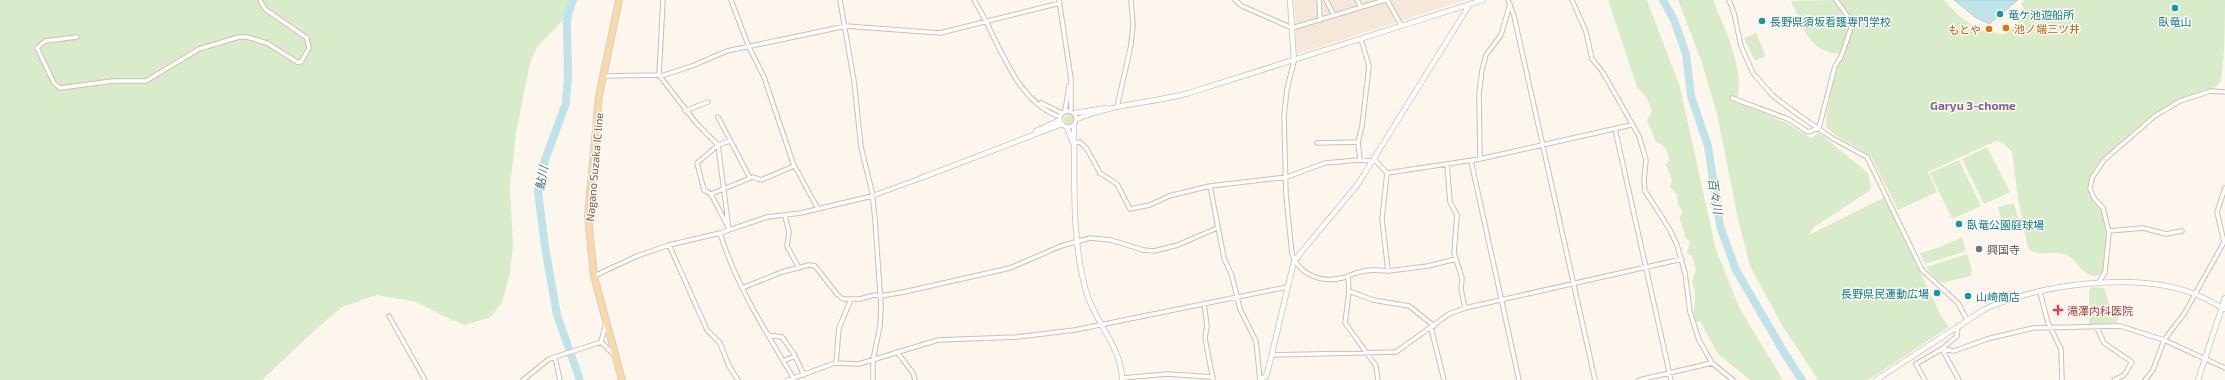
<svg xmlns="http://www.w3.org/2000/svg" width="2225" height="380" viewBox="0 0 2225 380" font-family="'Exo 2','Noto Sans JP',sans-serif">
<rect width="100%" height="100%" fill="#fdf6ec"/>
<path fill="#f5e8da" d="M1294 0H1466L1297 54Z"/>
<path fill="#d8ecc9" d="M0 0H574L571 12 537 47 530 63 516 133 510 186 513 246 510 274 502 302 491 317 465 325 441 315 417 302 376 295 342 307 315 330 262 380H0Z
M1608 0H1647L1680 87 1716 250 1740 309 1783 380H1750L1717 353 1700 321 1695 323C1691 310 1699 295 1692 283L1696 269 1692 256 1687 253 1690 242 1686 238 1679 217 1682 214V209L1678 205 1677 195 1670 187 1672 180 1666 165 1669 160C1668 152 1665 144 1656 142L1647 120 1652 112 1647 98 1637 87Z
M1678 0H1713C1724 28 1747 73 1736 102L1785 122 1811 138 1819 133 1868 173 1871 186 1869 191 1814 227 1809 235 1885 197 1941 316 1949 327 1868 380H1818L1782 325 1750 266 1738 219 1717 114 1702 63Z
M1833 0C1853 26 1851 23 1839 54 1807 51 1803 26 1791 1Z
M1838 0H1944L1959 16 1979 30 2004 34 2014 27 2025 10 2021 4 2024 0H2225C2225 21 2225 64 2220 82 2212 95 2192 95 2179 102 2154 115 2104 152 2092 177 2091 181 2091 186 2090 189 2111 222 2109 235 2105 272L2100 275 2091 276C2080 271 2076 258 2064 254 2050 250 2038 258 2028 248L2018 199 2012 152 2003 143 1997 141 1987 145 1928 172 1937 192 1898 210 1871 156 1835 135 1826 127 1827 111 1836 72 1851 33 1850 19Z
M1756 33 1766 56 1755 61 1744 38Z
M1064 119a5 5 0 1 1 10 0a5 5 0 1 1-10 0Z
M1987 147 2010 192 1984 204 1962 159Z
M1959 160 1981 206 1952 219 1930 173Z
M2014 203 2018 218 2002 222 1998 207Z
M1962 237 1966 251 1925 264 1920 253 1943 246Z
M1967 254 1972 270 1971 276 1942 283 1933 276 1926 267Z
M2092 287 2104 288 2113 313 2118 317 2117 323 2089 324V289Z"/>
<path fill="#bfe3e8" stroke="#a5d3da" d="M1954 0H2018L1989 24 1975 17Z"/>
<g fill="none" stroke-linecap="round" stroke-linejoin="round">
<path stroke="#bfe3e8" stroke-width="8" d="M573 0 568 14 567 24 568 78 566 103 545 160 538 191 545 247 557 315 580 380
M1663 0 1674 20 1686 54 1691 96 1708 146 1720 226 1736 270 1785 354 1802 380"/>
<g stroke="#d1beb0" stroke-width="5.5">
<path id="minor" d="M731 0 748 45 764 77 793 163 818 209
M840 0 854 81 861 147 872 192 875 219 881 307 880 326 873 360V380
M974 0C999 39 1013 100 1060 117
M1059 0 1071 79V110
M1235 0 1242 6 1292 28 1385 0
M1319 0 1320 20
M1326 0 1334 15
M1357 0 1361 7
M1387 0 1401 25
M1508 0 1514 16 1595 380
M1572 0 1586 32 1592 59 1602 71 1639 136 1646 160 1644 180 1645 191 1670 230 1677 245 1685 273 1690 312 1699 340 1712 363 1733 380
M1729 0 1734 13 1741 46 1753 73 1773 96 1800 116 1832 138 1867 157 1922 270 1958 303 1967 320
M77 37 45 41 37 48 54 83 60 88 113 81H146L199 49 239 37H247L267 43 297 62H301L309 48 307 38 265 9 260 0
M1294 61 1287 89 1284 116 1286 195 1292 254C1299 275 1322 283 1342 278 1348 277 1354 273 1360 272 1369 269 1378 270 1388 271L1382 219 1387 173 1374 159
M659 75 663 0
M603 76 659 75 697 124 718 145 729 230
M661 76 692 66 727 51 846 26 940 33 1060 3
M1732 98 1788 119 1808 132 1819 128 1835 66 1841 57 1851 28 1849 18 1836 0
M1041 103 1062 113
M1117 107 1131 45 1133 25 1131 0
M1060 119a8 8 0 1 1 16 0a8 8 0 1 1-16 0Z
M685 111 708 102
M1065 111 1069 86
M718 117 750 178
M1615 129 1671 380
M1073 143 1080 142 1087 149 1100 173 1117 184 1130 209 1150 205 1169 196 1210 186 1287 177 1325 163 1359 160 1372 161
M1317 143 1358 142
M1480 159 1479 94 1482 70 1486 55 1501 35 1510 4
M1360 160 1358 142 1362 126 1369 66 1361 39
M1471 161 1519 380
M1447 164 1450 202 1457 215 1454 253 1462 278 1461 289 1465 308
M1387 173 1480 159 1631 125
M1210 186 1224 258 1232 276 1240 309 1256 341 1260 380
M711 194 704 190 697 163 718 145 730 141
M785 216 789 232 787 246 799 268
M728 227 711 194 753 177 761 180 794 166
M2109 231 2143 228 2166 234 2182 231
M720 233C736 285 766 332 794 379
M669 245 707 330 720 343 729 366 738 380
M1388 271 1428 266 1456 259
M594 276 637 256 669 245 720 233 767 217 801 213 872 196 921 178
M1348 276 1349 291 1345 323 1376 366 1378 380
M2099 282 2105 272 2109 233 2103 208 2094 198 2090 189 2092 178 2104 160 2155 116 2180 101 2211 91 2225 92
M742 288 782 272 809 265 815 266 837 294 843 299H860L874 295 880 296 904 292 1010 268 1061 246 1090 238 1111 240 1143 250 1154 251 1178 245 1217 228
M1349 291 1373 300 1409 306 1434 326
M2040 292 2048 323 2061 349 2062 380
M1204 303 1207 326 1205 338 1213 380
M389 316 425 380
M2096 326 2104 343 2132 362 2124 375 2114 380
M1431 328 1444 380
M768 335 782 337 794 354 804 375
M601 342 614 355
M1942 349 1954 351 1987 339 2033 328 2120 326 2164 340 2225 368
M1942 349 1959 380
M897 352 913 373 915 380
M1272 355 1396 352 1449 314 1465 308 1682 259
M555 357 560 380
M783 361 795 356
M836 363 839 328 851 299
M1122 378 1167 374 1213 377
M523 380 549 359 601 342 606 323
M788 380 835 363 859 364 938 340 1017 337 1075 330 1287 287
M1639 380 1712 363
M1925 380 1916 364 1942 349 1957 336 1958 326
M2145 380 2153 370 2164 340 2184 314 2224 242 2217 212 2225 188"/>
</g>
<g stroke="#d1beb0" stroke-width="6">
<path id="tertiary" d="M1290 0 1294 61
M1075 113 1106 108
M1077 119C1112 104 1153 103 1189 93L1483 0
M1074 125C1075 179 1071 237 1086 291 1094 322 1122 346 1122 380
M1067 127 1073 143
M1036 131 1060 120
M921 178 1062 124
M1260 380 1266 376 1269 366 1294 261 1358 184 1470 4
M1876 380 1985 309C2041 284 2136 271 2195 294 2205 298 2215 304 2225 309
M2198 380 2225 298"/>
</g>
<g stroke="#dad1cd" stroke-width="8">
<path id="primary" d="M619 0 599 96 588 216 594 276 622 380"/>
</g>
<use href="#minor" stroke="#fff" stroke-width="3.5"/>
<use href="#tertiary" stroke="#fff" stroke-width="4.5"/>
<use href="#primary" stroke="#fbd9a5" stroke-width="5.5"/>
</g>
<g fill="#0f9aa8" stroke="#fffaf3" stroke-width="1.5">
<circle cx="2175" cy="8" r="4"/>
<circle cx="2000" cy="14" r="4"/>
<circle cx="1762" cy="21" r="4"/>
<circle cx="1959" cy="224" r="4"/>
<circle cx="1937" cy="293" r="4"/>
<circle cx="1968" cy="296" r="4"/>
</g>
<g fill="#e8710a" stroke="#fffaf3" stroke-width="1.5">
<circle cx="2006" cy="28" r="4"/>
<circle cx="1989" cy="29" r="4"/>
</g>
<circle fill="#6b7280" stroke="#fffaf3" stroke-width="1.5" cx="1979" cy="249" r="4"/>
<path fill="#e0444e" stroke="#fffaf3" stroke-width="1.5" d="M2056 304h4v4h4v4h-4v4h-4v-4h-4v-4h4z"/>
<g text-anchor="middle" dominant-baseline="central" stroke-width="3" stroke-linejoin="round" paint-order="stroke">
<g font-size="11" fill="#0d838f" stroke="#fffaf3" text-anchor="start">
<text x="2008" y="14">竜ケ池遊船所</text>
<text x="1770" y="21">長野県須坂看護専門学校</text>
<text x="2175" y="21" text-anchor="middle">臥竜山</text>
<text x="1967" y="224">臥竜公園庭球場</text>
<text x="1929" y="293" text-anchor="end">長野県民運動広場</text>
<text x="1976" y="296">山崎商店</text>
</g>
<g font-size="11" fill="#c56008" stroke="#fffaf3" text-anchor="start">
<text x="2014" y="28">池ノ端三ツ井</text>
<text x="1981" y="29" text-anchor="end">もとや</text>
</g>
<g font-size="11" fill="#7a5c4d" stroke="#fffaf3">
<text transform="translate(594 167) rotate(-85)">Nagano Suzaka IC line</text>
</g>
<g font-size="11" fill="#5b616d" stroke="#fffaf3" text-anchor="start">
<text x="1987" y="249">興国寺</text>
</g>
<g font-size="11" fill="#be3a42" stroke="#fffaf3" text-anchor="start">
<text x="2067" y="310">滝澤内科医院</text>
</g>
<g font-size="12" font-weight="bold" fill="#846695" stroke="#fffaf3">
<text x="1973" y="105">Garyu 3-chome</text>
</g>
<g font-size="12" font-style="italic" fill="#437c86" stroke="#fffaf3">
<text transform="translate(541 178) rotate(-80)">鮎川</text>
<text transform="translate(1716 196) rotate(81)">百々川</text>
</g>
</g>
</svg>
